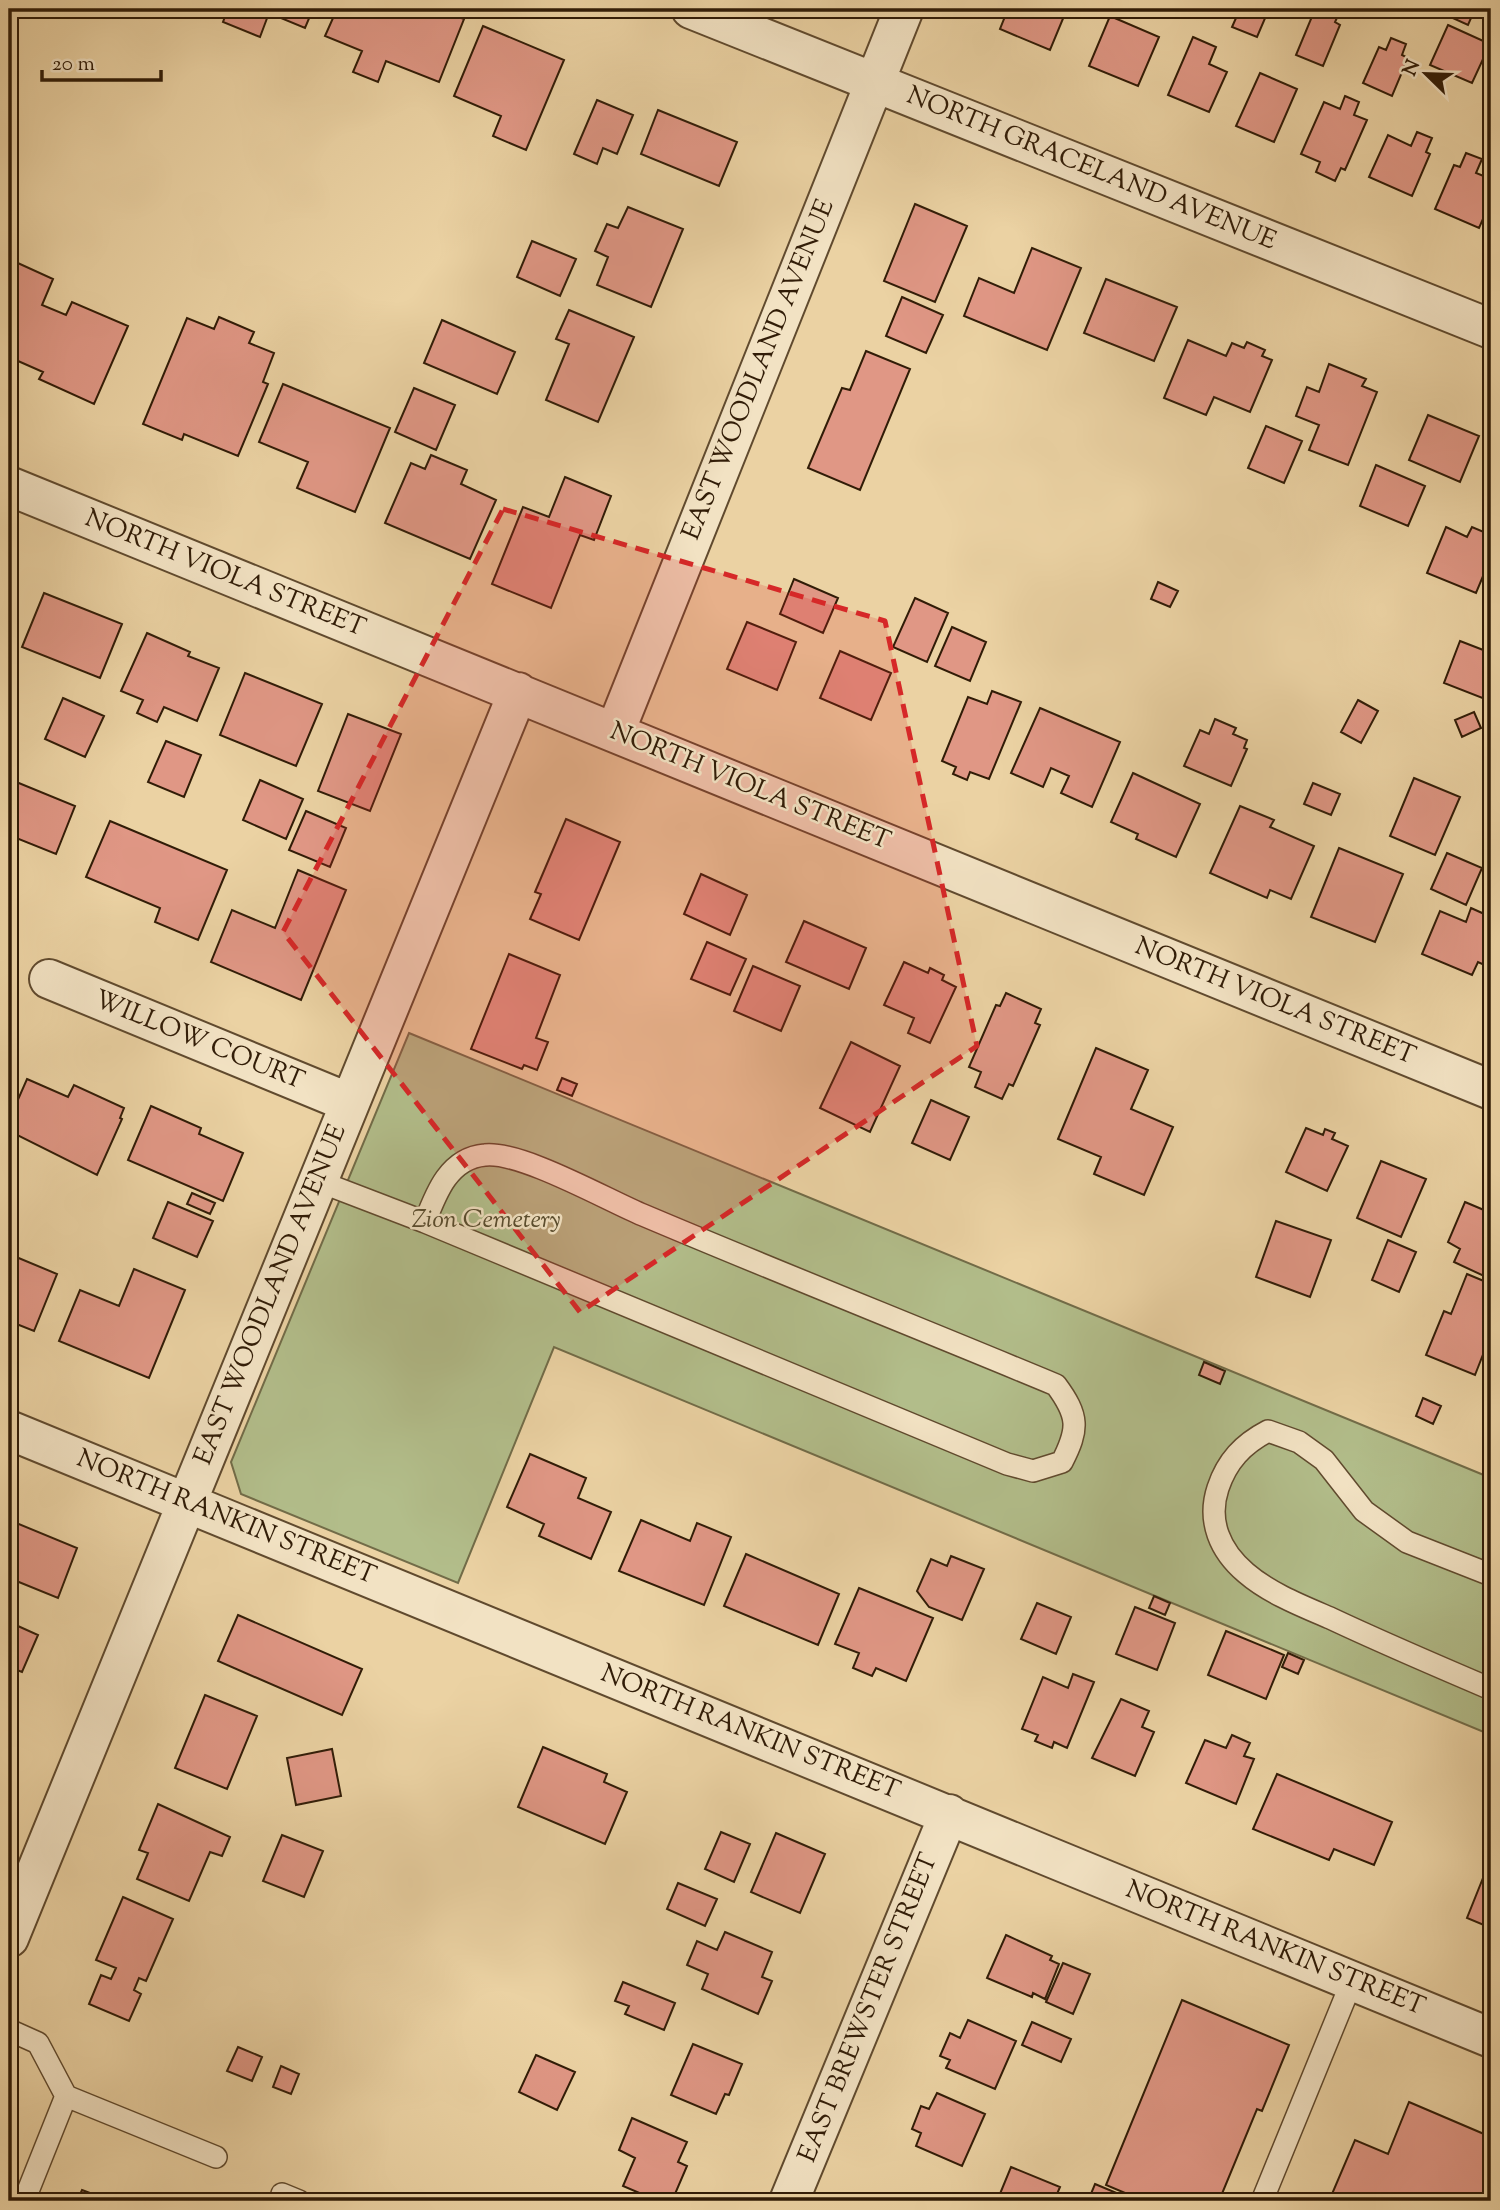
<svg xmlns="http://www.w3.org/2000/svg" width="1500" height="2210" viewBox="0 0 1500 2210" font-family="'Sorts Mill Goudy',serif">
<rect width="100%" height="100%" fill="#ebd2a3"/>
<filter id="stains"><feTurbulence type="fractalNoise" baseFrequency=".00286" numOctaves="4"/><feColorMatrix values="0 0 0 0 .2 0 0 0 0 .09 0 0 0 0 .02 0 0 0 .5 -.17"/></filter>
<radialGradient id="worn" r=".72"><stop offset=".6" stop-color="#630" stop-opacity="0"/><stop offset="1" stop-color="#630" stop-opacity=".3"/></radialGradient>
<path fill="#b2bd8a" stroke="#726c48" stroke-width="2" d="M409 1033 1491 1478V1735L554 1347 458 1583 241 1494 231 1462Z"/>
<path fill="#e09785" stroke="#311c07" stroke-width="2" d="M228 9H313L305 28 269 13 260 37 223 22Z
M337 9H438L464 19 439 82 386 61 378 82 353 72 362 51 325 36Z
M1008 9H1067L1050 50 1000 29Z
M1240 9H1269L1257 37 1232 27Z
M1323 9H1341L1335 22 1340 25 1323 66 1296 55 1313 14 1319 17Z
M1433 9H1475L1468 25Z
M1110 16 1159 37 1138 86 1089 66Z
M1448 25 1490 44 1472 83 1430 65Z
M483 26 564 60 526 150 493 136 501 116 454 96Z
M1193 37 1216 47 1209 64 1227 72 1209 112 1168 95Z
M1391 38 1406 44 1402 55 1408 58 1392 96 1363 83 1379 47 1386 50Z
M1260 73 1297 89 1274 142 1236 126Z
M1345 96 1359 102 1354 115 1367 120 1345 170 1341 168 1335 181 1316 172 1320 162 1301 154 1324 102 1340 109Z
M597 100 633 115 617 154 603 148 597 164 574 154Z
M658 110 737 142 719 186 641 154Z
M1417 132 1432 138 1426 152 1430 154 1412 196 1369 177 1388 135 1411 146Z
M1466 153 1482 159 1476 173 1491 179V201L1479 228 1435 209 1454 165 1460 167Z
M915 204 967 226 935 302 884 281Z
M628 207 683 229 651 307 597 285 608 257 595 251 607 224 618 228Z
M532 241 576 259 560 296 517 277Z
M1032 248 1081 268 1047 350 964 316 979 278 1014 293Z
M9 259 53 279 42 305 66 315 72 302 128 326 94 404 39 379 43 372 9 357Z
M1106 279 1177 307 1154 361 1084 333Z
M902 297 943 315 926 353 886 336Z
M569 310 634 337 598 422 546 400 569 344 556 339Z
M219 317 254 332 249 343 274 353 263 382 268 384 238 456 184 434 182 440 143 424 187 318 214 329Z
M442 320 515 352 497 394 424 363Z
M1188 340 1226 356 1232 343 1244 348 1247 342 1265 350 1262 356 1272 360 1250 412 1214 397 1206 415 1164 398Z
M866 351 910 369 860 490 808 468 842 388 850 390Z
M1329 364 1366 379 1362 386 1377 392 1348 465 1309 450 1319 425 1296 416 1307 387 1319 392Z
M283 384 390 428 355 512 297 488 308 462 259 442Z
M414 388 455 405 436 450 395 432Z
M1428 415 1479 436 1460 482 1409 460Z
M1266 426 1302 441 1284 483 1248 468Z
M431 455 467 470 461 484 496 500 470 559 385 523 411 463 425 469Z
M1376 465 1425 486 1408 526 1360 506Z
M565 477 611 496 594 540 580 535 551 608 492 584 523 507 549 517Z
M1446 527 1467 537 1472 527 1491 535 1487 545 1491 547V557L1476 593 1427 573Z
M794 579 838 598 823 633 780 614Z
M1158 582 1178 591 1170 607 1151 599Z
M44 593 122 624 100 678 22 647Z
M915 598 948 613 927 662 893 647Z
M747 622 796 642 777 690 727 669Z
M952 627 986 642 970 681 935 666Z
M147 633 190 652 188 656 219 668 197 721 164 707 157 722 137 713 143 700 121 691Z
M1460 641 1491 653V683L1485 699 1444 683Z
M840 651 891 673 871 720 820 698Z
M245 673 322 704 296 766 220 735Z
M992 691 1021 702 989 779 970 772 967 780 953 774 956 767 942 761 968 697 987 704Z
M63 698 104 716 85 757 45 739Z
M1358 700 1378 711 1361 743 1341 732Z
M1040 708 1120 742 1092 807 1061 793 1069 776 1051 768 1043 787 1011 773Z
M1474 712 1481 728 1462 737 1455 720Z
M348 714 401 734 370 811 318 791Z
M1215 719 1236 728 1233 734 1247 740 1244 748 1247 749 1231 786 1184 766 1200 730 1209 734Z
M166 741 201 755 184 797 148 782Z
M1133 773 1200 804 1176 857 1136 839 1138 834 1111 822Z
M1414 778 1460 797 1435 855 1390 836Z
M9 779 75 806 56 854 14 837 12 844 9 842Z
M260 780 303 799 286 839 243 820Z
M1313 783 1340 794 1331 815 1304 804Z
M1240 806 1274 820 1270 827 1314 846 1291 899 1270 890 1267 898 1210 873Z
M306 811 346 828 330 867 289 850Z
M566 819 620 842 579 940 530 919 541 894 535 892Z
M110 821 227 870 198 940 155 922 160 908 86 877Z
M1339 848 1403 874 1375 942 1311 917Z
M1447 853 1482 868 1466 905 1431 889Z
M298 870 346 890 301 1000 211 962 232 910 275 928Z
M701 874 747 895 730 935 684 914Z
M1471 908 1491 917V933L1486 946 1491 948 1489 967 1478 962 1472 975 1422 954 1440 911 1466 922Z
M804 921 866 948 849 989 786 962Z
M707 942 746 959 730 995 691 979Z
M509 954 560 975 536 1038 548 1042 537 1070 524 1065 522 1069 471 1049Z
M904 962 928 973 930 968 944 975 942 980 956 987 930 1043 908 1033 914 1018 884 1005Z
M753 966 800 986 781 1031 734 1011Z
M1006 993 1041 1009 1035 1023 1040 1025 1013 1086 1009 1084 1002 1099 975 1087 981 1072 969 1067 996 1005 1000 1006Z
M851 1042 900 1066 870 1132 820 1108Z
M1096 1048 1148 1070 1131 1109 1173 1127 1144 1195 1094 1174 1101 1157 1058 1139Z
M562 1078 577 1084 572 1096 557 1090Z
M27 1079 68 1097 74 1085 124 1108 120 1118 122 1119 97 1175 9 1131V1120Z
M931 1100 969 1117 950 1160 912 1143Z
M151 1106 201 1128 199 1134 243 1153 223 1201 128 1160Z
M1306 1128 1323 1135 1325 1129 1335 1133 1332 1139 1348 1146 1327 1191 1286 1172Z
M1381 1161 1426 1179 1401 1237 1357 1218Z
M192 1193 215 1203 210 1214 187 1204Z
M168 1202 213 1221 197 1257 153 1238Z
M1465 1202 1491 1213V1263L1484 1276 1454 1262 1460 1249 1448 1242Z
M1276 1221 1331 1240 1310 1297 1256 1277Z
M1388 1240 1416 1252 1399 1292 1372 1280Z
M9 1254 57 1274 34 1331 9 1321Z
M134 1269 185 1290 149 1378 59 1341 80 1290 119 1306Z
M1467 1274 1491 1284V1334L1475 1375 1426 1355 1444 1311 1451 1314Z
M1204 1362 1225 1371 1220 1384 1199 1375Z
M1423 1398 1441 1406 1433 1424 1416 1416Z
M530 1454 586 1478 578 1498 611 1512 591 1559 539 1536 544 1524 507 1507Z
M9 1520 77 1548 58 1598 9 1578Z
M641 1520 690 1541 697 1523 731 1537 704 1605 619 1571Z
M746 1554 839 1594 818 1645 724 1606Z
M951 1556 984 1569 962 1620 929 1607 917 1591 931 1559 947 1566Z
M859 1588 933 1618 906 1681 876 1668 872 1676 853 1668 859 1653 835 1644Z
M1154 1596 1170 1603 1165 1615 1149 1608Z
M1037 1603 1071 1617 1056 1654 1021 1639Z
M1135 1607 1175 1623 1157 1670 1116 1654Z
M238 1615 362 1669 342 1715 218 1661Z
M9 1622 38 1635 22 1672 9 1667Z
M1226 1631 1284 1655 1266 1699 1208 1675Z
M1288 1653 1304 1660 1298 1674 1282 1667Z
M1073 1674 1094 1682 1067 1748 1054 1742 1052 1748 1035 1741 1038 1735 1022 1729 1043 1677 1068 1688Z
M205 1695 257 1716 227 1789 175 1768Z
M1121 1699 1149 1711 1142 1727 1154 1732 1135 1776 1092 1758Z
M1232 1735 1250 1743 1244 1756 1254 1759 1236 1804 1186 1783 1205 1740 1226 1748Z
M543 1747 607 1774 604 1782 627 1792 605 1844 518 1807Z
M332 1749 341 1796 296 1805 287 1758Z
M1277 1774 1392 1822 1374 1865 1334 1849 1329 1860 1253 1829Z
M158 1804 230 1837 222 1856 210 1852 189 1901 137 1879 148 1853 139 1850Z
M721 1832 750 1844 734 1882 705 1869Z
M776 1833 825 1854 800 1913 751 1892Z
M282 1835 323 1851 304 1897 263 1881Z
M1491 1858V1928L1467 1918Z
M678 1883 717 1899 705 1926 667 1909Z
M123 1897 173 1919 146 1981 139 1978 134 1990 141 1994 129 2021 89 2004 101 1975 111 1979 116 1968 96 1960Z
M725 1932 772 1952 762 1977 772 1981 758 2014 702 1989 708 1974 687 1965 697 1941 717 1950Z
M1006 1935 1052 1956 1050 1960 1059 1964 1045 1999 1033 1993 1032 1997 987 1978Z
M1063 1963 1090 1974 1073 2014 1046 2002Z
M623 1982 675 2003 664 2030 625 2014 629 2006 615 2001Z
M1182 2000 1289 2045 1262 2111 1257 2109 1219 2201H1144L1106 2185Z
M968 2020 1016 2041 995 2089 946 2068 950 2060 940 2056 950 2033 960 2038Z
M1032 2022 1071 2039 1061 2062 1022 2045Z
M693 2044 742 2064 729 2095 725 2094 716 2114 671 2095Z
M238 2047 262 2057 252 2081 227 2071Z
M536 2055 575 2072 557 2110 519 2092Z
M281 2066 299 2074 291 2094 273 2087Z
M937 2093 985 2114 962 2166 916 2146 921 2133 912 2129 921 2106 929 2109Z
M1409 2102 1491 2137V2201H1329L1355 2140 1388 2154Z
M632 2118 687 2142 678 2162 687 2166 672 2201H658L623 2186 635 2158 619 2150Z
M1011 2167 1060 2187 1054 2201H997Z
M1095 2184 1119 2194 1116 2201H1088Z
M82 2190 111 2201H77Z"/>
<g fill="none" stroke-linecap="round" stroke-linejoin="round">
<g stroke="#604a2e" stroke-width="24">
<path id="service" d="M318 1181 425 1222 1007 1464 1033 1471 1062 1462C1079 1429 1079 1416 1056 1385 919 1328 780 1273 643 1215 607 1200 521 1151 485 1155 449 1158 436 1193 425 1222
M1491 1575 1407 1542 1364 1511 1324 1460 1299 1442 1268 1431C1243 1444 1227 1461 1218 1488 1207 1521 1220 1551 1246 1573 1269 1593 1302 1606 1330 1618 1383 1643 1437 1666 1491 1689
M9 2030 38 2043 66 2096 24 2201
M66 2096 216 2157
M282 2194 299 2201
M1262 2201 1352 1981"/>
</g>
<g stroke="#604a2e" stroke-width="42">
<path id="minor" d="M691 9 1491 329
M9 486 1491 1090
M615 732 904 9
M49 979 350 1103
M9 1430 1491 2038
M9 1938 518 692
M789 2201 949 1814"/>
</g>
<use href="#service" stroke="#f2e2c3" stroke-width="21"/>
<use href="#minor" stroke="#f2e2c3" stroke-width="38"/>
</g>
<path fill="#d62828" fill-opacity="0.2" stroke="#d62828" stroke-width="5" stroke-dasharray="14 9" stroke-linejoin="round" d="M503 509 885 621 977 1046 580 1312 283 932Z"/>
<g text-anchor="middle" dominant-baseline="central" stroke-width="5" stroke-linejoin="round" paint-order="stroke">
<g font-size="26" fill="#311c07" stroke="#f2e2c3">
<text transform="translate(1091 169) rotate(22)">NORTH GRACELAND AVENUE</text>
<text transform="translate(759 370) rotate(-68)">EAST WOODLAND AVENUE</text>
<text transform="translate(225 574) rotate(22)">NORTH VIOLA STREET</text>
<text transform="translate(750 787) rotate(22)">NORTH VIOLA STREET</text>
<text transform="translate(1275 1002) rotate(22)">NORTH VIOLA STREET</text>
<text transform="translate(199 1041) rotate(22)">WILLOW COURT</text>
<text transform="translate(271 1295) rotate(-68)">EAST WOODLAND AVENUE</text>
<text transform="translate(226 1518) rotate(22)">NORTH RANKIN STREET</text>
<text transform="translate(750 1733) rotate(22)">NORTH RANKIN STREET</text>
<text transform="translate(1275 1949) rotate(22)">NORTH RANKIN STREET</text>
<text transform="translate(869 2008) rotate(-68)">EAST BREWSTER STREET</text>
</g>
<g font-size="26" font-style="italic" fill="#584c2e" stroke="#f2e2c3">
<text x="486" y="1220">Zion Cemetery</text>
</g>
</g>
<rect width="1500" height="2210" fill="none" stroke="#ebd2a3" stroke-width="35"/>
<rect x="10" y="10" width="1479" height="2189" fill="none" stroke="#311c07" stroke-width="3.5"/>
<rect x="18" y="18" width="1465" height="2175" fill="none" stroke="#311c07" stroke-width="2"/>
<g transform="translate(1426 74) rotate(293)" stroke="#f2e2c3" stroke-width="5" paint-order="stroke">
<path d="M0-5L12 26L0 18L-12 26Z" fill="#311c07"/>
<text y="-10" font-size="19" font-weight="bold" text-anchor="middle" fill="#311c07">N</text>
</g>
<path d="M42 70v10h119v-10" fill="none" stroke="#311c07" stroke-width="3.5"/>
<text x="52" y="70" font-size="21" fill="#311c07" stroke="#f2e2c3" stroke-width="5" paint-order="stroke">20 m</text>
<rect width="100%" height="100%" filter="url(#stains)"/>
<rect width="100%" height="100%" fill="url(#worn)"/>
</svg>
